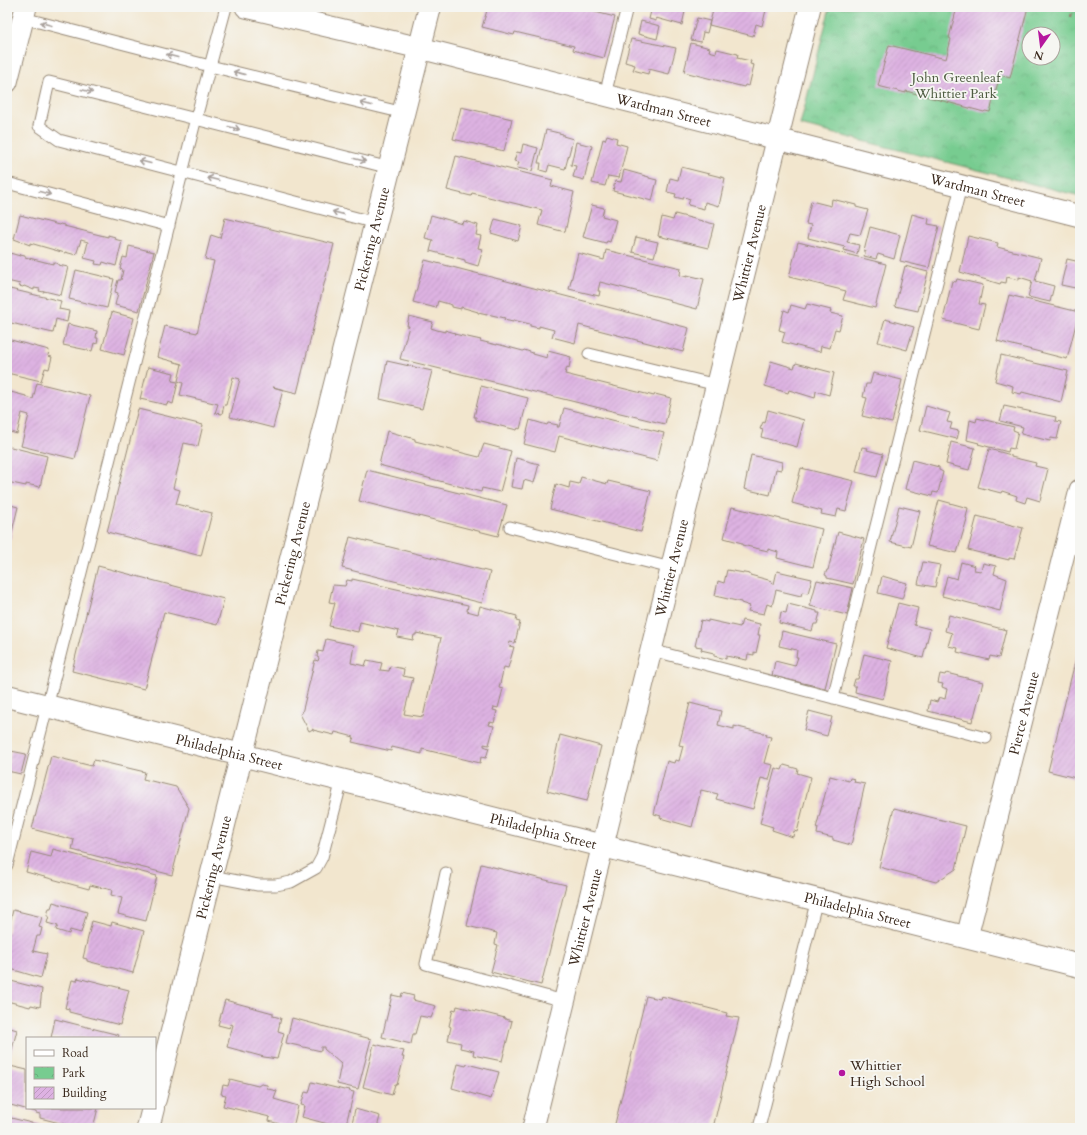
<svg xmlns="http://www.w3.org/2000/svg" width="1087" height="1135" viewBox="0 0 1087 1135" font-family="Cardo,serif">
<defs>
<pattern id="park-crowns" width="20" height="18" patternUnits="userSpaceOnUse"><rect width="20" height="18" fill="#77cc90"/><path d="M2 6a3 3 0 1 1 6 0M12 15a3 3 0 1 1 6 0" fill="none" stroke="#68af7c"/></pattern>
<pattern id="building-hatch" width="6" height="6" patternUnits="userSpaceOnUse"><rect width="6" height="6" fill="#ddb2e2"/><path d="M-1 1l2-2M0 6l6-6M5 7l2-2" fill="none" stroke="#bf99c1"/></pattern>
</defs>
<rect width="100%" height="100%" fill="#f6f6f2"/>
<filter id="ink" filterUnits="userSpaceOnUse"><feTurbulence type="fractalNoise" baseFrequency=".025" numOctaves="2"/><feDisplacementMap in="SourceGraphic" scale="8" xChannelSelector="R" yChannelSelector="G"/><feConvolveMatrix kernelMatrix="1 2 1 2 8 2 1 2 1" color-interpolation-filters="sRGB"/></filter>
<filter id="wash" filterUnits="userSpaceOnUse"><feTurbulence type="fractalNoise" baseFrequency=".012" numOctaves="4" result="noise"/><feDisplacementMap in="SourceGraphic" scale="16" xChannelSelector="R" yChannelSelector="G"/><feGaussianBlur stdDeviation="0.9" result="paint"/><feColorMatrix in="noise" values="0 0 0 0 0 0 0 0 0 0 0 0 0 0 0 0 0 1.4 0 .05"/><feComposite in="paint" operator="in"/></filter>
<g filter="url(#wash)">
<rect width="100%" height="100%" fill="#f2e6ce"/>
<path fill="url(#park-crowns)" stroke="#597b57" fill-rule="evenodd" d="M830 7H1080V196L800 125ZM1029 34H1053V58H1029Z"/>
<g id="blocks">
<path fill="url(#building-hatch)" d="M488 7H575L615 17 604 58 573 50 574 46 515 32 514 35 482 27Z
M652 7H686L682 25 656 18V21L649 19Z
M714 7H761L760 9 766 10 762 26 756 24 753 36 709 25Z
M959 7H1028L1010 78 1000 75 990 112 985 111 984 112 906 91V93L878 86 889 45 946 59 951 39 949 38 956 11H958Z
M697 18 710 21 707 33 703 32 701 42 691 40Z
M641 21 660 26 657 39 638 34Z
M631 39 676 48 669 74 649 69 648 74 633 70 635 65 625 62Z
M691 43 710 48 709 51 716 53 717 49 738 54 737 58 751 61 750 64 754 65 749 86 745 85 744 87 684 72Z
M461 107 512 119 504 151 453 139Z
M546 130 563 134V136L573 139 565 169 549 165 547 172 540 170 541 163H538Z
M607 135 617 138 616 143 627 146 619 178 608 176 605 186 592 183 603 139 605 140Z
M576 142 592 146 584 180 573 177 576 166 571 165Z
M523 144 538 148 532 171 517 168 519 162 514 161 517 152 521 153Z
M456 156 553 180 551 186 574 192 565 232 538 225 542 210 472 193 471 196 447 190Z
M681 167 725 178 719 206 705 202 704 209 688 205 690 199 684 197 683 199 675 197 676 194 667 192 670 178 678 180Z
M624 170 649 177V178L657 180 652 201 613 191 615 181 621 182Z
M832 199 856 205V207L868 210 860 235 850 233 847 242 859 245 857 254 844 250 845 247 808 238 811 225 806 224 811 201 831 206Z
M592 205 604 208 602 216 616 220 610 242 607 241 606 243 583 237Z
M675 214 714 224 708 248 658 236 662 217 673 220Z
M912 214 929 219 928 224 939 226 929 268 900 261Z
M20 215 59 225 60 224 64 225V226L108 237V235L115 237 114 239 122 241 116 266 103 262 102 265 95 264 96 261 84 258 88 242 81 240 76 255 65 252V253L30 243V245L14 239Z
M431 215 463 224 464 221 478 225 476 235 481 236 478 248 483 249 478 266 465 262V260L430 251 433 240 425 238Z
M225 218 334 244 297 393 273 387 283 390 273 428 230 417 240 379 233 377 226 405H224L222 414 215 413 218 404 180 395 183 383 178 381 182 364 157 357 165 326 197 333 214 261 205 259 211 235 220 238Z
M495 219 522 226 518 241 491 233Z
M870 227 900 235 894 259 878 254 876 259 864 256 866 251H864Z
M968 236 998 243 997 247 1041 258 1035 281 1054 286 1050 302 1028 297 1032 281 1019 277V280L1007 277 1006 283 1001 282 1000 284 960 272Z
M636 237 658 242 654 257 632 252Z
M798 242 886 264 875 308 843 300 846 291 789 277Z
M129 246 154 252 139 311 115 305 118 293 115 292 118 280H121L123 270 120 269 123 257 127 258Z
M606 250 681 268 680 275 687 277V275L704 279 697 309 670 302 671 300 600 282 598 291H600L599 296 569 289 578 253 604 260Z
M10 253 20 256V254L25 255V257L53 264V262L58 264V265L68 267 61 295 44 291V292L39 291 40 289 34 288V290L24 286 23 287 19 286 20 284 7 281V265Z
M1067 259 1080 262V289L1061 285Z
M425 260 689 328 683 352 579 325 575 343 552 337 554 330 539 326V328L530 326V324L513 320V322L504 320 505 318 487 314V315L478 313V312L461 307V309L452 307V305L438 301 436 308 413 302Z
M905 266 928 272 918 311 895 306Z
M76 270 114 279 107 308 69 299Z
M957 279 983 285 979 304 985 305 979 329 943 320 952 281 956 282Z
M10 289 61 301 59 309 69 311 67 322 56 319 53 333 7 322V301Z
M1009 295 1079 312 1067 359 997 341Z
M807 304 831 310 830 313 843 316 839 330 835 329 830 348 821 346 820 352 782 342 785 332 779 330 784 310 789 312 791 305 805 309Z
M112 312 134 318 124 355 102 349Z
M409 316 433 322 431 328 437 330 445 332V330L455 333 454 334 481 340 480 341 497 345V344L523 351 524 350 533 353V354L547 358 548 351 571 357 569 368 567 367 565 374 654 396 655 394 671 398 665 424 400 359 409 326H407Z
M885 319 914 327 907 350 878 342Z
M68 324 97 331 96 338H98L97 344 94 343 92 351 63 345Z
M7 339 49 350 48 356 52 357 49 369 45 368 41 381 7 373Z
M1001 355 1068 371 1061 402 1022 392 1021 394 1012 392 1013 386 995 381Z
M387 361 432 371 422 409 380 399Z
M771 361 794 368 796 363 834 373 829 395 816 391 815 398 789 390 788 393 765 386Z
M148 367 174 373 172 381 178 382 173 404 168 402 167 405 140 399Z
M873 373 902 380 892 423 862 416 867 398 863 397 866 384H870Z
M37 383 90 396 75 459 21 446 29 415 22 413 17 434 7 431V391L26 396V397L33 399Z
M481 386 528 398 520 429 518 428 517 430 476 420V417H474Z
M926 406 950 413 947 422 952 423 950 429 959 431 957 439 920 430Z
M1004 406 1056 417 1055 421 1061 422 1057 439 1051 438 1050 441 1021 434 1023 427 1000 421Z
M564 408 664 433 657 461 559 436 555 452 524 444 530 420 547 425 548 423 558 425 557 427H559Z
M138 409 203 425 198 446 184 443 173 488 180 490 176 504 212 513 201 556 107 532Z
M768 410 804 420 797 447 761 437 763 430 760 429 763 422 765 423Z
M977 418 1014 427 1013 430 1018 432 1014 449 1009 448 1008 452 978 444 979 443 967 440 970 420 976 422Z
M387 431 415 439V441L479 457 484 444 511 451 500 492 482 488 481 492 379 465Z
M951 442 975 448 969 470 946 464Z
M7 446 47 456 40 487 26 484V486L7 482Z
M862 447 868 448 867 450 883 454 877 477 856 472Z
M989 449 1011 455V457L1036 463 1035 466 1048 469 1040 501 1027 497 1025 503 1016 500 1017 496 1002 491 1001 493 978 487Z
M751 455 782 462 781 470 776 469 770 495 744 489Z
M516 458 539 464 534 483 524 480 522 489 511 487Z
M912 460 939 467V470L943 472 938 493 933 492 932 496 905 489Z
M801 468 854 481 846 511 838 509 836 517 821 514 822 511 792 503Z
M367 470 507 505 498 536 359 501Z
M581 477 607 484 608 481 651 491 641 532 550 509 556 484 569 488 570 482 579 484Z
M939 500 968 508 966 518 967 519 957 553 927 546Z
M7 504 18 507 10 540H7Z
M899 506 920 511 911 547 890 542Z
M732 507 822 529 813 567 777 558 778 552 768 549V551L742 545V543L724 538Z
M977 516 1023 528 1014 559 1009 558V560L968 550Z
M838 532 864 539 853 584 827 578V576L825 575 827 570H828Z
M350 537 490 572 482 603 342 568Z
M923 562 940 565 935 587 918 584Z
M961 562 975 566 974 570 981 571 983 563 996 566 994 574 1007 579 1000 611 942 596 947 576 957 579Z
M98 566 224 599 217 625 164 612 144 689 72 671Z
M727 570 750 574V575L772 581 771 583 774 584 777 571 812 579 808 593 802 592 801 596 776 590 772 606 767 604 764 614 748 611 750 606 741 603V602L715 596 718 581 724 583Z
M882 576 907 583 902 599 878 593Z
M352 579 468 605 467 611 478 614 480 606 517 616 516 621 520 622 515 643 510 642 509 646 514 647 508 668 504 667 499 688 503 689 498 708 494 707 493 710 497 711 494 723 490 722 489 725 494 726 489 745 484 744V746L489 748 486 758 481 757 480 763 422 749V754L392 747 391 751 352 742 354 737 335 732 334 735 313 730V729L309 731 300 714 302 713 315 660 318 661 319 658 317 657 318 651 323 652 326 639 354 645 351 663 365 666 367 660 382 663 380 670 389 671 390 666 404 669 403 676 413 678 404 714 423 717 441 638 416 633V635H414L413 640 397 637 399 631 360 622 358 632 329 626 335 603 329 602 333 585 345 586 347 580 352 581Z
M817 580 853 588 847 615 810 606Z
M898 603 918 608 914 625 930 629 923 658 886 648Z
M788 604 817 611V613H820L817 624H814L812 631 779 623 781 612 786 613Z
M949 615 1006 630 999 658 990 656 989 660 957 652 958 648 948 646 952 633 945 631Z
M701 620 708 622V620L740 627 742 620 760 624 758 635H760L756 653 754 652V655L748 654 747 660 726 656V659L714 656V653L701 650 702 647 695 646Z
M782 631 836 644 825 688 772 676 775 661 795 666 798 657H796L797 650 779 646Z
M1079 646H1080V779L1048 771Z
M864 654 892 661 883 699 855 692 856 686H853L855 679H858Z
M946 673 983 682 974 717H973L972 722 928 711 930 700 937 702 939 697 945 699 947 689 942 687 943 684 938 683 940 674 945 675Z
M690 703 721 711 718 725 734 729V726L767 734 766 736 771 737 764 763 773 765 769 780 761 778 753 809 716 799 718 794 701 790 692 827 660 818 661 816 654 814 667 761 674 763 675 760 679 761 683 746 679 745Z
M809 711 832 717 827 736 804 730Z
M560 735 601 746 587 801 547 791Z
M11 751 26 754 21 774 7 771Z
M51 756 92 766 94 760 145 772 143 779 176 787 189 808 172 875 72 850 74 840 32 829Z
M784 765 798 769 797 773 811 777 797 832 794 831 793 837 772 830 773 827 760 823 775 768 782 770Z
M830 776 849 781 850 778 855 779 854 782 865 784 851 845 833 840V838L817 834 818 828H816Z
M894 808 966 826 956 869 936 882 879 867Z
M53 849 157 876 146 921 118 914 122 898 111 895 112 890 90 885 89 889 26 872 31 852 51 857Z
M481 864 566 885 541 985 491 972 498 945 495 944 497 933 467 926Z
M53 902 87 912 81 933 70 930 69 934 56 930 58 926 47 923 49 916H47L49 908H51Z
M13 910 42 917 39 927 42 928 40 936H37L33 951 47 954 41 978 7 968V934Z
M92 921 111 926 112 922 144 931 133 973 87 961V959L83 958Z
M78 978 89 981V980L129 990 120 1025 69 1012V1009L65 1008 72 980 77 981Z
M7 980 42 989 40 1007 31 1005 30 1007 7 1001Z
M402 993 414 996 413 1000 436 1006 431 1018 420 1016 415 1034H413L411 1044 382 1037 392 995 401 997Z
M646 996 660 999 661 996 727 1013 726 1016 739 1018 713 1128H614Z
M225 1000 273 1013V1016L281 1018 278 1031 284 1033 277 1059 264 1057 227 1047 233 1025 231 1024 230 1028 218 1025Z
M457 1006 505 1018V1019L512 1021 502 1061 473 1055 474 1051 460 1048 461 1043 448 1040 451 1027 449 1026 453 1009 456 1010Z
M292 1018 371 1039 358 1089 337 1084 341 1064 324 1049V1047H321V1051L286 1043Z
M55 1019 119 1035 118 1038H51Z
M7 1027 17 1030 10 1057 7 1056Z
M374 1044 404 1051 402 1057H404L397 1085 395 1084 392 1095 363 1087Z
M458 1064 466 1066 467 1064 499 1072 491 1099 452 1088Z
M10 1066 27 1070V1108H98L93 1128H79L40 1118V1114L36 1113V1112L7 1104V1068H9Z
M230 1079 258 1086 261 1084 267 1085 268 1089 277 1091 274 1099 298 1106 293 1128 269 1121 270 1117 223 1106 226 1095 221 1094 223 1085 228 1086Z
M312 1082 344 1090 345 1089 350 1090 349 1091 354 1092 345 1128H336L334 1127 335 1126 302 1117 305 1106 301 1105 305 1092 309 1093Z
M355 1109 380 1116 377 1128H351Z
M7 1117 48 1127V1128H7Z"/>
</g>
</g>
<g filter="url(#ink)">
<use href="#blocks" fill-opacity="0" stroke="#968876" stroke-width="1"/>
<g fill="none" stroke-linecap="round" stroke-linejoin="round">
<g stroke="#968876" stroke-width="13">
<path id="service" d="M23 18 210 66 404 113
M605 95 627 7
M7 183 169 226
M376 223 59 140 39 126 49 82 390 168
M589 354 717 385
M510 527 671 568
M651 650 986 738
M833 698 961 186
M7 865 196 118 226 7
M446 873 426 964 564 1001
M211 876 258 885H276L291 882 316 868 322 857 342 780
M759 1128 817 899"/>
</g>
<g stroke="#968876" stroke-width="23">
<g id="minor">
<path id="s1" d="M246 7 420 48 1080 216"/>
<path d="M7 82 26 7"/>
<path id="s2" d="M967 937 1080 490"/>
<path id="s3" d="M533 1128 810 7"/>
</g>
</g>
<g stroke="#968876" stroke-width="24">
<g id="tertiary">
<path id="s4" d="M7 696 1080 966"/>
<path id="s5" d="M155 1099 430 7"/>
<path d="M148 1128 153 1108"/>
</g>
</g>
<path stroke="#968876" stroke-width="2.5" stroke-dasharray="3 3" stroke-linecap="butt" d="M1070 16 1072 7"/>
<use href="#service" stroke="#fff" stroke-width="11"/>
<use href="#minor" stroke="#fff" stroke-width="21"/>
<use href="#tertiary" stroke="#fff" stroke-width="22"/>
</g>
<defs><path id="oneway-shaft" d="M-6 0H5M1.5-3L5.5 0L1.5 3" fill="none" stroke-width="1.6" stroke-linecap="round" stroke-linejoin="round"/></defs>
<g stroke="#a79f9a">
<use href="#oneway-shaft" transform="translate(46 24) rotate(-165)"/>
<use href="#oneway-shaft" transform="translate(172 56) rotate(-165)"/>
<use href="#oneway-shaft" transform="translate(239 73) rotate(-166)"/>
<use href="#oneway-shaft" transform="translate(87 91) rotate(14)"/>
<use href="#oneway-shaft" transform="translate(366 104) rotate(-166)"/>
<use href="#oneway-shaft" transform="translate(234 128) rotate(15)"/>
<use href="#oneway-shaft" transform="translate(360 160) rotate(14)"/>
<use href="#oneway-shaft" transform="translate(145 162) rotate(-166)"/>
<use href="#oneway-shaft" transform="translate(213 179) rotate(-165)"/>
<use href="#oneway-shaft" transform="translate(45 193) rotate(15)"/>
<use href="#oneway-shaft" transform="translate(338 213) rotate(-165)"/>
</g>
</g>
<circle fill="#b5179e" stroke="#f6f6f2" stroke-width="1.5" cx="842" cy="1073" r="4"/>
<g text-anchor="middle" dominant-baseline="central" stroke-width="3.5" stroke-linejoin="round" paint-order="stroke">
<g font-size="14" fill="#4d5b40" stroke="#f6f6f2">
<text x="956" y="77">John Greenleaf<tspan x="956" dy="16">Whittier Park</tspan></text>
</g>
<g font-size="14" fill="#3b2a1e" stroke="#f6f6f2">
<text stroke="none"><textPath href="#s1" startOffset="430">Wardman Street</textPath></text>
<text stroke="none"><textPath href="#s1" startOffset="754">Wardman Street</textPath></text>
<text stroke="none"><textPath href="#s5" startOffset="887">Pickering Avenue</textPath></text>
<text stroke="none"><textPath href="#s3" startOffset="901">Whittier Avenue</textPath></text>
<text stroke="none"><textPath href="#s5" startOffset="563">Pickering Avenue</textPath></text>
<text stroke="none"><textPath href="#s3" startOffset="577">Whittier Avenue</textPath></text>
<text stroke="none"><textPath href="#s2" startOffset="231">Pierce Avenue</textPath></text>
<text stroke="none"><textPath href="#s4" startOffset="229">Philadelphia Street</textPath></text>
<text stroke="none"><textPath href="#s4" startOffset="553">Philadelphia Street</textPath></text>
<text stroke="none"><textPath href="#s5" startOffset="239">Pickering Avenue</textPath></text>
<text stroke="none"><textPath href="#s4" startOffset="877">Philadelphia Street</textPath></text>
<text stroke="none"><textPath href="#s3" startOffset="217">Whittier Avenue</textPath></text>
</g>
<g font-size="14" fill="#3b2a1e" stroke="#f6f6f2" text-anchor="start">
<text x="850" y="1065">Whittier<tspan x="850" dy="16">High School</tspan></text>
</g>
</g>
<rect width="1087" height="1135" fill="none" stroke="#f6f6f2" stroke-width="24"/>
<rect x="26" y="1037" width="130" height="72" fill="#f6f6f2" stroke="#aba49d"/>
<rect x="34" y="1050" width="20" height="6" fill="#ffffff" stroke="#aba49d"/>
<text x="62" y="1057" font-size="12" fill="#3b2a1e">Road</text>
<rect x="34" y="1067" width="20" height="12" fill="url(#park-crowns)" stroke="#aba49d"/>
<text x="62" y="1077" font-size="12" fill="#3b2a1e">Park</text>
<rect x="34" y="1087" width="20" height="12" fill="url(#building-hatch)" stroke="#aba49d"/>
<text x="62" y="1097" font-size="12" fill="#3b2a1e">Building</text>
<g transform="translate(1041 46) rotate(194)"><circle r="19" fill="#f6f6f2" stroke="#aba49d"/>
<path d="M0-3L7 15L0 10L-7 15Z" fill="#b5179e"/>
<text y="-6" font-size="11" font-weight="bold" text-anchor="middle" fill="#3b2a1e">N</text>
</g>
</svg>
